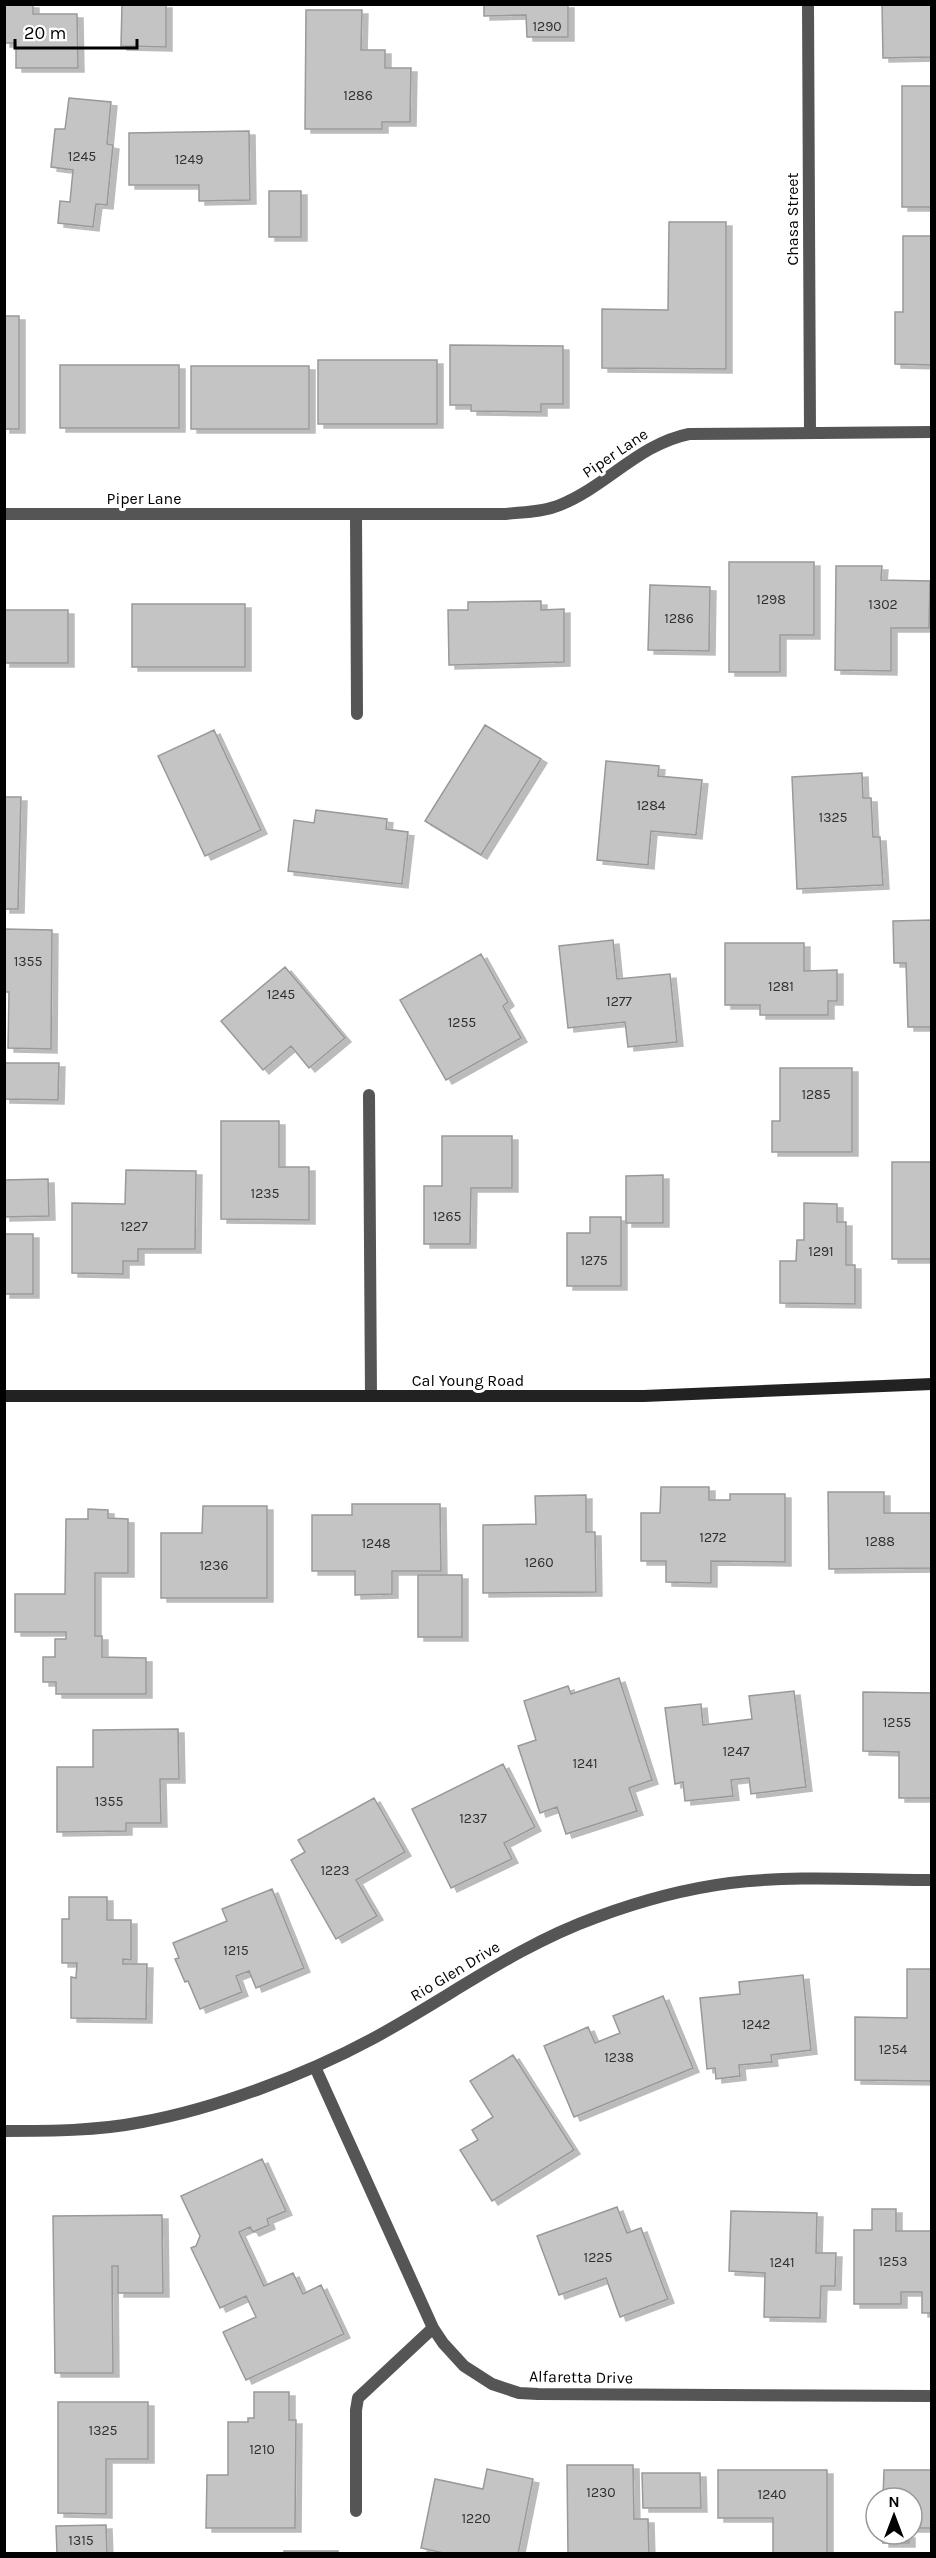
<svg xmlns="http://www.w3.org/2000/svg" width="936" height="2558" viewBox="0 0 936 2558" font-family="Karla,sans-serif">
<defs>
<filter id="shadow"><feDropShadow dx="6" dy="4" stdDeviation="0" flood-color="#0004"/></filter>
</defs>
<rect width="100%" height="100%" fill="#fff"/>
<path fill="#c4c4c4" stroke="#999" stroke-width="1.5" filter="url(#shadow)" d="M4 4H33V14H77L78 68H16V43H4Z
M122 4H166V47L121 46Z
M484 4H568V37H527L526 15 484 16Z
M882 4H932V57L883 58Z
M306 10H362L361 50H385V68H411L410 122H382V129H305Z
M902 86H932V207H902Z
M69 98 111 102 107 144 113 145 107 205 96 204 93 227 58 223 60 201 70 202 73 170 51 167 55 129H65Z
M249 131 250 200 199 201V185H129V133Z
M269 191H301V237H269Z
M669 222H726V369L602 368V309L668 310Z
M903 236H932V365L895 364V312H903Z
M4 316H19V429H4Z
M450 345 563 346V404H541V412L471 411V405H450Z
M318 360H437V424H318Z
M60 365H179V428H60Z
M191 366H309V429H191Z
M729 562H814V635H780V672H729Z
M836 566H882L881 580 930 581 929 628H891V671L835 670Z
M650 585 710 587 709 651 648 650Z
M541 601V610L564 609V662L449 665 448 610H468V602Z
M132 604H245V667H132Z
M4 610H68V663H4Z
M485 725 541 759 481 855 425 821Z
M214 730 261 830 205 856 158 756Z
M606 761 659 766 658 776 702 780 696 835 651 831 648 865 597 860Z
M862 773 863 798H871L873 837H880L883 885 797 889 792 777Z
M4 797H21L18 909H4Z
M316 810 387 819 386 829 408 832 402 884 288 871 294 820 314 823Z
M932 920V1027H908L906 963H894L893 921Z
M4 929 52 930 51 1049 8 1048 9 992H4Z
M613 940 617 979 670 974 677 1042 628 1047 625 1022 568 1028 559 946Z
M725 943H804V971L837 970V1001H828V1015H760V1005H725Z
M481 954 508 1002 503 1006 521 1038 446 1080 400 1000Z
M285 967 345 1038 309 1068 291 1046 263 1070 221 1021Z
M4 1063H59L58 1100 4 1099Z
M780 1068H852V1152H772V1121H780Z
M221 1121H279V1167H309V1220L221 1219Z
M442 1136H512V1188H471L470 1244H424V1186H442Z
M892 1162H932V1259H892Z
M126 1170 196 1171 195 1249H138V1261H123V1274L72 1273V1203L125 1204Z
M663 1175V1223H626V1176Z
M48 1179 49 1216 4 1217V1180Z
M804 1203 837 1204V1222H846V1265H855V1304L780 1303V1261H796L797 1240H804Z
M590 1217H621V1286H567V1233H590Z
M4 1234H33V1294H4Z
M661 1487H709V1500H730V1494H785V1562L711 1561V1583L666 1582V1561H641V1513H660Z
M828 1492H884V1513H932V1568L829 1569Z
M586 1495V1532H595L596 1592 483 1593V1525L536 1524 535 1496Z
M352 1504H440L441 1571H392V1594L355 1595V1571H312V1515H352Z
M203 1506H267V1598H161V1533H202Z
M88 1509 108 1510V1518L128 1519V1573H95V1636H102V1657L146 1658V1694H56V1682H43V1657H55V1639H66V1632H15V1594H65L66 1519H88Z
M418 1575H462V1637H418Z
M619 1678 652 1780 629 1788 637 1811 566 1834 557 1807 540 1813 518 1746 536 1740 524 1701 568 1686 571 1694Z
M794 1691 806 1787 751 1794 749 1778 731 1780 733 1796 685 1801 683 1782 675 1784 665 1708 701 1704 703 1725 752 1719 749 1696Z
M863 1692 932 1693V1798H899V1752L863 1751Z
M178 1729 179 1779H160L161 1823H126V1831L57 1832V1767H93V1730Z
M503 1764 535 1827 504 1843 512 1859 451 1888 412 1809Z
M374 1798 405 1852 356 1880 377 1916 336 1939 291 1860 305 1852 298 1840Z
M272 1889 304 1968 256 1988 249 1971 236 1976 242 1992 200 2009 188 1981 185 1982 175 1959 179 1958 173 1943 227 1921 222 1909Z
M69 1897H107V1920H131V1960L123 1959V1964H147L146 2019 71 2018V1977L76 1978 77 1963H62V1919H69Z
M907 1969H932V2081L855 2080V2017L907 2018Z
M803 1975 811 2050 771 2055 772 2062 739 2065 740 2076 716 2079 715 2068 707 2069 700 1998 740 1994 739 1982Z
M663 1996 693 2068 574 2117 544 2046 588 2027 595 2043 620 2033 613 2016Z
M513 2055 574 2150 492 2201 460 2150 478 2140 472 2130 493 2117 470 2081Z
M262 2159 286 2211 267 2219 269 2225 253 2232 250 2227 239 2232 264 2286 293 2273 303 2294 321 2285 344 2334 246 2380 223 2332 256 2317 246 2296 220 2308 191 2248 196 2246 200 2236 181 2196Z
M617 2207 627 2233 641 2228 668 2299 620 2317 606 2278 559 2295 537 2236Z
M872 2209H896V2231H932V2313H922V2292H901V2304H854V2230H872Z
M731 2211 817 2213 816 2253H836L835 2286H821L820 2318 764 2317 765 2273 729 2271Z
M162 2215 163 2293H118V2266H112L113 2373H55L53 2216Z
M254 2392H289V2420H296L295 2528H206L207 2475H228V2422H248V2418H254Z
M58 2402H148V2459H106V2514L58 2513Z
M567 2465H633L634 2519H648L649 2554H568Z
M487 2469 533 2479 518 2554H448L421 2548 435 2479 483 2489Z
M718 2470H827V2554H773V2518H718Z
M884 2470H932V2528H912V2498H883Z
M642 2473H700L701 2508H643Z
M106 2525 107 2554H57L56 2526Z
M883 2534H909V2543H883Z
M284 2551H338V2554H284Z"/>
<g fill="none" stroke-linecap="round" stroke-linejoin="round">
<path stroke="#555" stroke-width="12" d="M808 4 810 433
M4 514H506C524 512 543 512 560 505 607 486 639 444 689 434L932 432
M356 514 357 714
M369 1095 371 1396
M315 2067 433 2328 443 2343 464 2366 492 2384 519 2393 538 2394 932 2396
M4 2131C50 2131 97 2131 142 2122 215 2109 307 2074 372 2039 448 1998 516 1946 597 1917 640 1901 684 1889 730 1883 795 1875 866 1880 932 1880
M356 2511V2410L358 2398 433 2328"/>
<path stroke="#222" stroke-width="12" d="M4 1396H644L932 1384"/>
</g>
<g text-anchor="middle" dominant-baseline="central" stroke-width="6" stroke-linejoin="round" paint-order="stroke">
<g font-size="14" fill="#313131">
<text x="547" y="26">1290</text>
<text x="358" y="95">1286</text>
<text x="82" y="156">1245</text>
<text x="189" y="159">1249</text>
<text x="771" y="599">1298</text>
<text x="883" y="604">1302</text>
<text x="679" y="618">1286</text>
<text x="651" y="805">1284</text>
<text x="833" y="817">1325</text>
<text x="28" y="961">1355</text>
<text x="781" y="986">1281</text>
<text x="281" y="994">1245</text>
<text x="619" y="1001">1277</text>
<text x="462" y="1022">1255</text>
<text x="816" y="1094">1285</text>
<text x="265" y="1193">1235</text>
<text x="447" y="1216">1265</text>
<text x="134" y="1226">1227</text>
<text x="821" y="1251">1291</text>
<text x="594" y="1260">1275</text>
<text x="713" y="1537">1272</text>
<text x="880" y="1541">1288</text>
<text x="376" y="1543">1248</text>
<text x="539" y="1562">1260</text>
<text x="214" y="1565">1236</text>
<text x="897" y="1722">1255</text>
<text x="736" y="1751">1247</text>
<text x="585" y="1763">1241</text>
<text x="109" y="1801">1355</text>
<text x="473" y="1818">1237</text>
<text x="335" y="1870">1223</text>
<text x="236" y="1950">1215</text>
<text x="756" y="2024">1242</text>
<text x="893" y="2049">1254</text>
<text x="619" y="2057">1238</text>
<text x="598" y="2257">1225</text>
<text x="893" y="2261">1253</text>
<text x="782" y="2262">1241</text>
<text x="103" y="2430">1325</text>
<text x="262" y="2449">1210</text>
<text x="601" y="2492">1230</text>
<text x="772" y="2494">1240</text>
<text x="476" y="2518">1220</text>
<text x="81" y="2540">1315</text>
</g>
<g font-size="16" fill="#000" stroke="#fff">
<text transform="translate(792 219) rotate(-90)">Chasa Street</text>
<text transform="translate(615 453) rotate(-34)">Piper Lane</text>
<text x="144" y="498">Piper Lane</text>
<text x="468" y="1380">Cal Young Road</text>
<text transform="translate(455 1971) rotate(-31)">Rio Glen Drive</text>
<text transform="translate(581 2377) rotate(1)">Alfaretta Drive</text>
</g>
</g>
<rect width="936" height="2558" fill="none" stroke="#000000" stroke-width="12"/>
<g transform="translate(894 2516)"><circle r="28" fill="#ffffff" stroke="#999999" stroke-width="1.5"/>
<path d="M0-4.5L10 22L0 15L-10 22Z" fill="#000000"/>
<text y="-9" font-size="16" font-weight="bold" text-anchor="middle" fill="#000000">N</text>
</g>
<path d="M15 39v9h122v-9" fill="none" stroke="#000000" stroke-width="3"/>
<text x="24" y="39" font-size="18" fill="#000000" stroke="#ffffff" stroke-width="4.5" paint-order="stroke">20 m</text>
</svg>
